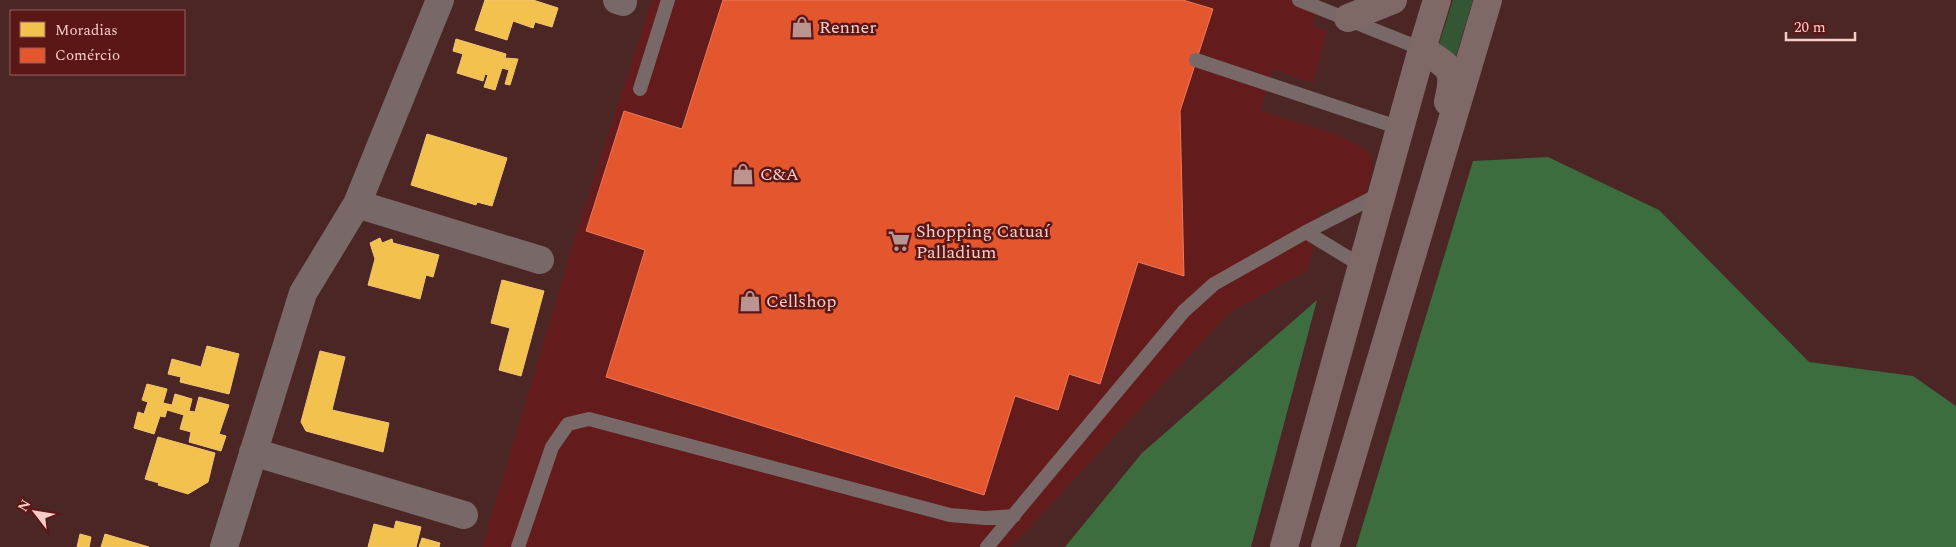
<svg xmlns="http://www.w3.org/2000/svg" width="1956" height="547" viewBox="0 0 1956 547" font-family="Spectral,serif">
<rect width="100%" height="100%" fill="#4b2625"/>
<path fill="#631c1b" d="M652 0H1319L1312 26 1327 31 1313 83 1273 69 1261 111 1339 135 1370 152 1372 161 1370 181 1362 198 1321 212 1308 270 1230 312 1011 547H482L577 231Z"/>
<path fill="#355634" d="M1453 0H1473L1456 56 1439 44Z"/>
<path fill="#3d6c3f" d="M1548 157 1659 210 1809 362 1913 376 1956 406V547H1356L1473 161Z
M1317 300 1251 547H1065L1142 453Z"/>
<path fill="#f2c14e" stroke="#f4c573" d="M485 0H533L558 8 552 27 535 22 533 28 513 21 507 40 475 30Z
M456 39 506 54 505 58 518 59 510 85 505 84 509 70 502 68 495 90 484 87 488 75 485 74 483 81 457 73 463 54 453 51Z
M427 134 507 158 492 206 477 202 476 205 411 185Z
M380 238 382 243 392 239 393 243 439 255 433 277 426 275 420 299 368 285 375 259 370 243Z
M502 280 544 291 521 376 499 370 510 328 491 323Z
M207 346 239 354 229 394 180 382 181 377 168 374 172 359 201 367Z
M320 351 345 357 332 410 389 423 383 452 306 431 301 422Z
M147 384 167 389 163 403 172 405 175 394 192 399 189 411 195 412 199 397 229 405 219 434 226 436 221 451 189 442 191 432 180 429 184 415 167 410 165 417 160 416 154 434 134 428 138 412 144 414 148 402 142 400Z
M158 437 215 453 208 482 188 494 158 485 159 483 145 479Z
M396 521 421 527 416 547H368L374 524 394 529Z
M80 534 91 537 89 547H77Z
M105 534 149 547H101Z
M422 538 440 543 439 547H419Z"/>
<path fill="#e4572e" stroke="#ea7a5c" d="M723 0H1183L1213 9 1180 111 1184 276 1138 262 1100 384 1069 374 1058 410 1015 396 984 495 606 377 645 250 586 231 624 111 682 129Z"/>
<g fill="none" stroke-linecap="round" stroke-linejoin="round">
<path stroke="#786867" stroke-width="14" d="M1299 0 1422 49
M1196 60 1400 128
M640 89 668 0
M1306 232 1362 266
M518 547 552 447 568 424 589 419 950 515 985 518 1014 516
M987 547 1184 311 1214 284 1306 232 1382 193"/>
<path stroke="#786867" stroke-width="28" d="M617 0 623 2
M357 204 540 260
M253 452 464 515
M224 547 303 293 357 204 440 0"/>
<path stroke="#7e6967" stroke-width="28" d="M1348 18 1393 0
M1422 49C1450 68 1456 67 1448 102
M1284 547 1422 49 1437 0
M1325 547 1488 0"/>
</g>
<defs>
<g id="shop-bare" transform="scale(1.725)"><path d="M-5-2.5h2.3a2.7 3.5 0 0 1 5.4 0H5L5.5 6h-11ZM-1.5-2.5h3a1.5 2.3 0 0 0-3 0Z" fill="#bb938f" stroke="#5b1715" stroke-width="2.5" paint-order="stroke"/></g>
<g id="supermarket-bare" transform="scale(1.725)"><path d="M-6-5.5h2.5l.6 2H6L4.5 2H-2.5L-4.4-4H-6ZM-1.5 3.2a1.3 1.3 0 1 0 .1 0ZM3 3.2a1.3 1.3 0 1 0 .1 0Z" fill="#bb938f" stroke="#5b1715" stroke-width="2.5" paint-order="stroke"/></g>
</defs>
<g fill-rule="evenodd">
<use href="#shop-bare" x="802" y="27"/>
<use href="#shop-bare" x="743" y="174"/>
<use href="#supermarket-bare" x="899" y="241"/>
<use href="#shop-bare" x="750" y="301"/>
</g>
<g text-anchor="middle" dominant-baseline="central" stroke-width="5" stroke-linejoin="round" paint-order="stroke">
<g font-size="18" fill="#f8cdc8" stroke="#5b1715" text-anchor="start">
<text x="819" y="27">Renner</text>
<text x="760" y="174">C&amp;A</text>
<text x="916" y="231">Shopping Catuaí<tspan x="916" dy="21">Palladium</tspan></text>
<text x="766" y="301">Cellshop</text>
</g>
</g>
<rect x="10" y="10" width="175" height="65" fill="#5b1715" stroke="#9a605d"/>
<rect x="20" y="22" width="25" height="15" fill="#f2c14e" stroke="#9a605d"/>
<text x="55" y="35" font-size="15" fill="#f8cdc8">Moradias</text>
<rect x="20" y="48" width="25" height="15" fill="#e4572e" stroke="#9a605d"/>
<text x="55" y="60" font-size="15" fill="#f8cdc8">Comércio</text>
<g transform="translate(35 512) rotate(301)" stroke="#5b1715" stroke-width="4" paint-order="stroke">
<path d="M0-4L9 19L0 12L-9 19Z" fill="#f8cdc8"/>
<text y="-8" font-size="14" font-weight="bold" text-anchor="middle" fill="#f8cdc8">N</text>
</g>
<path d="M1786 32v8h69v-8" fill="none" stroke="#f8cdc8" stroke-width="2.5"/>
<text x="1794" y="32" font-size="15" fill="#f8cdc8" stroke="#5b1715" stroke-width="4" paint-order="stroke">20 m</text>
</svg>
